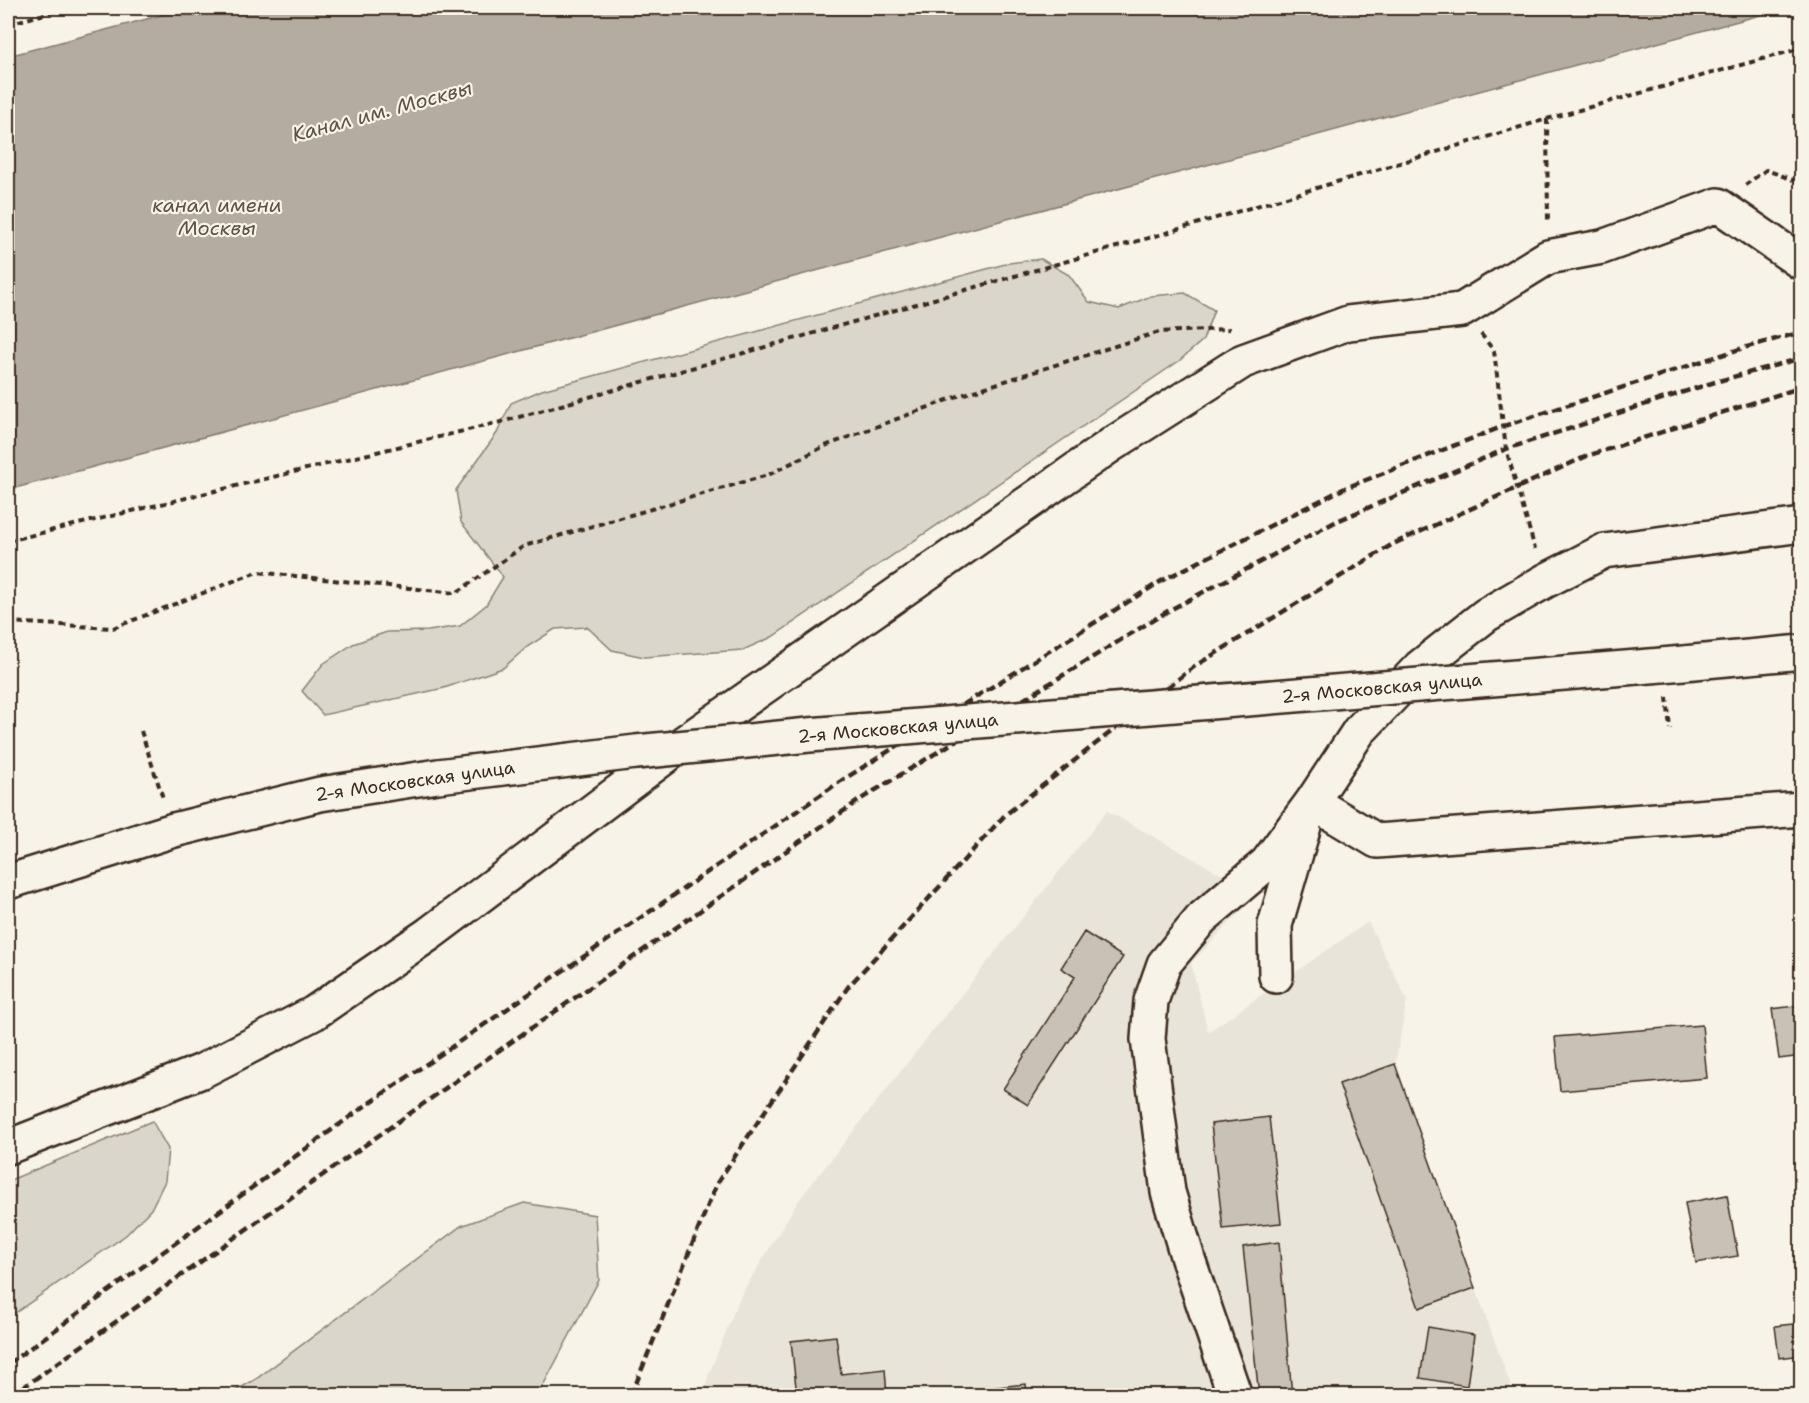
<svg xmlns="http://www.w3.org/2000/svg" width="1809" height="1403" viewBox="0 0 1809 1403" font-family="'Shantell Sans',sans-serif">
<rect width="100%" height="100%" fill="#f7f3e8"/>
<filter id="ink" filterUnits="userSpaceOnUse"><feTurbulence type="fractalNoise" baseFrequency=".0167" numOctaves="2"/><feDisplacementMap in="SourceGraphic" scale="12" xChannelSelector="R" yChannelSelector="G"/><feConvolveMatrix kernelMatrix="1 2 1 2 8 2 1 2 1" color-interpolation-filters="sRGB"/></filter>
<g filter="url(#ink)">
<path fill="#e9e4d9" d="M1107 811 1257 894 1191 963 1208 1032 1368 922 1407 1000 1395 1064 1514 1395 703 1396 708 1376 740 1297 798 1201Z"/>
<path fill="#dbd6cb" stroke="#8b8074" stroke-width="1.5" d="M1041 259 1069 275 1089 302 1119 309 1151 296 1185 293 1214 310 1203 340 1179 361 772 637 743 650 644 657 612 650 587 627 555 629 527 647 503 668 444 688 323 715 302 691 323 664 353 644 387 632 428 631 460 626 486 605 503 577 461 522 456 490 497 433 511 403 542 390 1009 263Z
M152 1121 168 1149 165 1181 151 1209 126 1235 8 1318V1181Z
M524 1203 595 1215 599 1280 538 1395H228L256 1379 461 1226Z"/>
<path fill="#b4aca0" stroke="#84786c" stroke-width="1.5" d="M188 8H1786L8 490V56Z"/>
<path fill="#c8c1b6" stroke="#3b2a1e" stroke-width="1.5" d="M1084 932 1123 957 1028 1105 1003 1089 1075 977 1061 968Z
M1802 1005V1056L1779 1059 1772 1009Z
M1702 1025 1707 1078 1560 1091 1555 1037Z
M1395 1064 1475 1288 1419 1308 1339 1084Z
M1269 1117 1281 1223 1223 1229 1211 1124Z
M1727 1195 1738 1256 1696 1263 1685 1203Z
M1279 1242 1292 1396H1259L1243 1247Z
M1802 1323V1355L1779 1358 1775 1326Z
M1428 1327 1474 1335 1467 1386 1420 1378Z
M836 1336 841 1374 885 1369 887 1396H797L791 1341Z
M1026 1384 1027 1396H918Z"/>
<g fill="none" stroke-linecap="round" stroke-linejoin="round">
<g stroke="#3b2a1e" stroke-width="38">
<path id="minor" d="M1312 802 1377 841 1802 809
M1276 976 1275 925 1304 826
M8 1147 202 1071 314 1013 429 934 682 744 1111 445 1243 361 1348 323 1462 310 1548 257 1602 247 1718 205 1802 263
M1235 1396 1188 1259 1168 1192 1148 1039 1151 1001 1164 964 1202 918 1267 863 1312 802 1359 731 1420 667 1486 615 1545 581 1604 551 1802 525"/>
</g>
<g stroke="#3b2a1e" stroke-width="38">
<path id="major" d="M1662 665 1802 652
M8 882 174 830"/>
</g>
<path stroke="#3b2a1e" stroke-width="4" stroke-dasharray="6 4.5" stroke-linecap="butt" d="M8 24 67 8
M1547 119 1548 224
M1745 185 1766 170 1802 183
M1481 334 1494 351 1506 449 1535 549
M8 541 505 421 1166 233 1547 119 1802 48
M8 622 113 628 257 572 456 593 524 546 768 475 825 446 958 396 1159 332 1230 329
M1667 697 1670 729
M141 731 163 798"/>
<use href="#minor" stroke="#f7f3e8" stroke-width="33"/>
<use href="#major" stroke="#f7f3e8" stroke-width="33"/>
<path stroke="#3b2a1e" stroke-width="4.5" stroke-dasharray="9 4.5" stroke-linecap="butt" d="M8 1364 365 1106 841 781 1163 580 1343 489 1504 426 1743 348 1802 332
M11 1396 481 1063 861 799 1168 611 1337 521 1506 449 1715 382 1802 358
M631 1396 717 1183 848 987 1005 815 1195 666 1393 544 1587 456 1802 387"/>
<g stroke="#3b2a1e" stroke-width="38" stroke-linecap="butt">
<path id="major-bridge" d="M174 830 320 794 438 776 636 752 809 735 1662 665"/>
</g>
<use href="#major-bridge" stroke="#f7f3e8" stroke-width="33"/>
</g>
</g>
<g text-anchor="middle" dominant-baseline="central" stroke-width="4.5" stroke-linejoin="round" paint-order="stroke">
<g font-size="18" fill="#3b2a1e" stroke="#f7f3e8">
<text transform="translate(1382 688) rotate(-5)">2-я Московская улица</text>
<text transform="translate(898 728) rotate(-5)">2-я Московская улица</text>
<text transform="translate(415 781) rotate(-8)">2-я Московская улица</text>
</g>
<g font-size="20" font-style="italic" fill="#5f5145" stroke="#f7f3e8">
<text transform="translate(382 111) rotate(-15)">Канал им. Москвы</text>
<text x="217" y="205">канал имени<tspan x="217" dy="23">Москвы</tspan></text>
</g>
</g>
<rect width="1809" height="1403" fill="none" stroke="#f7f3e8" stroke-width="30"/>
<rect x="15" y="15" width="1779" height="1373" fill="none" stroke="#3b2a1e" stroke-width="2" filter="url(#ink)"/>
</svg>
